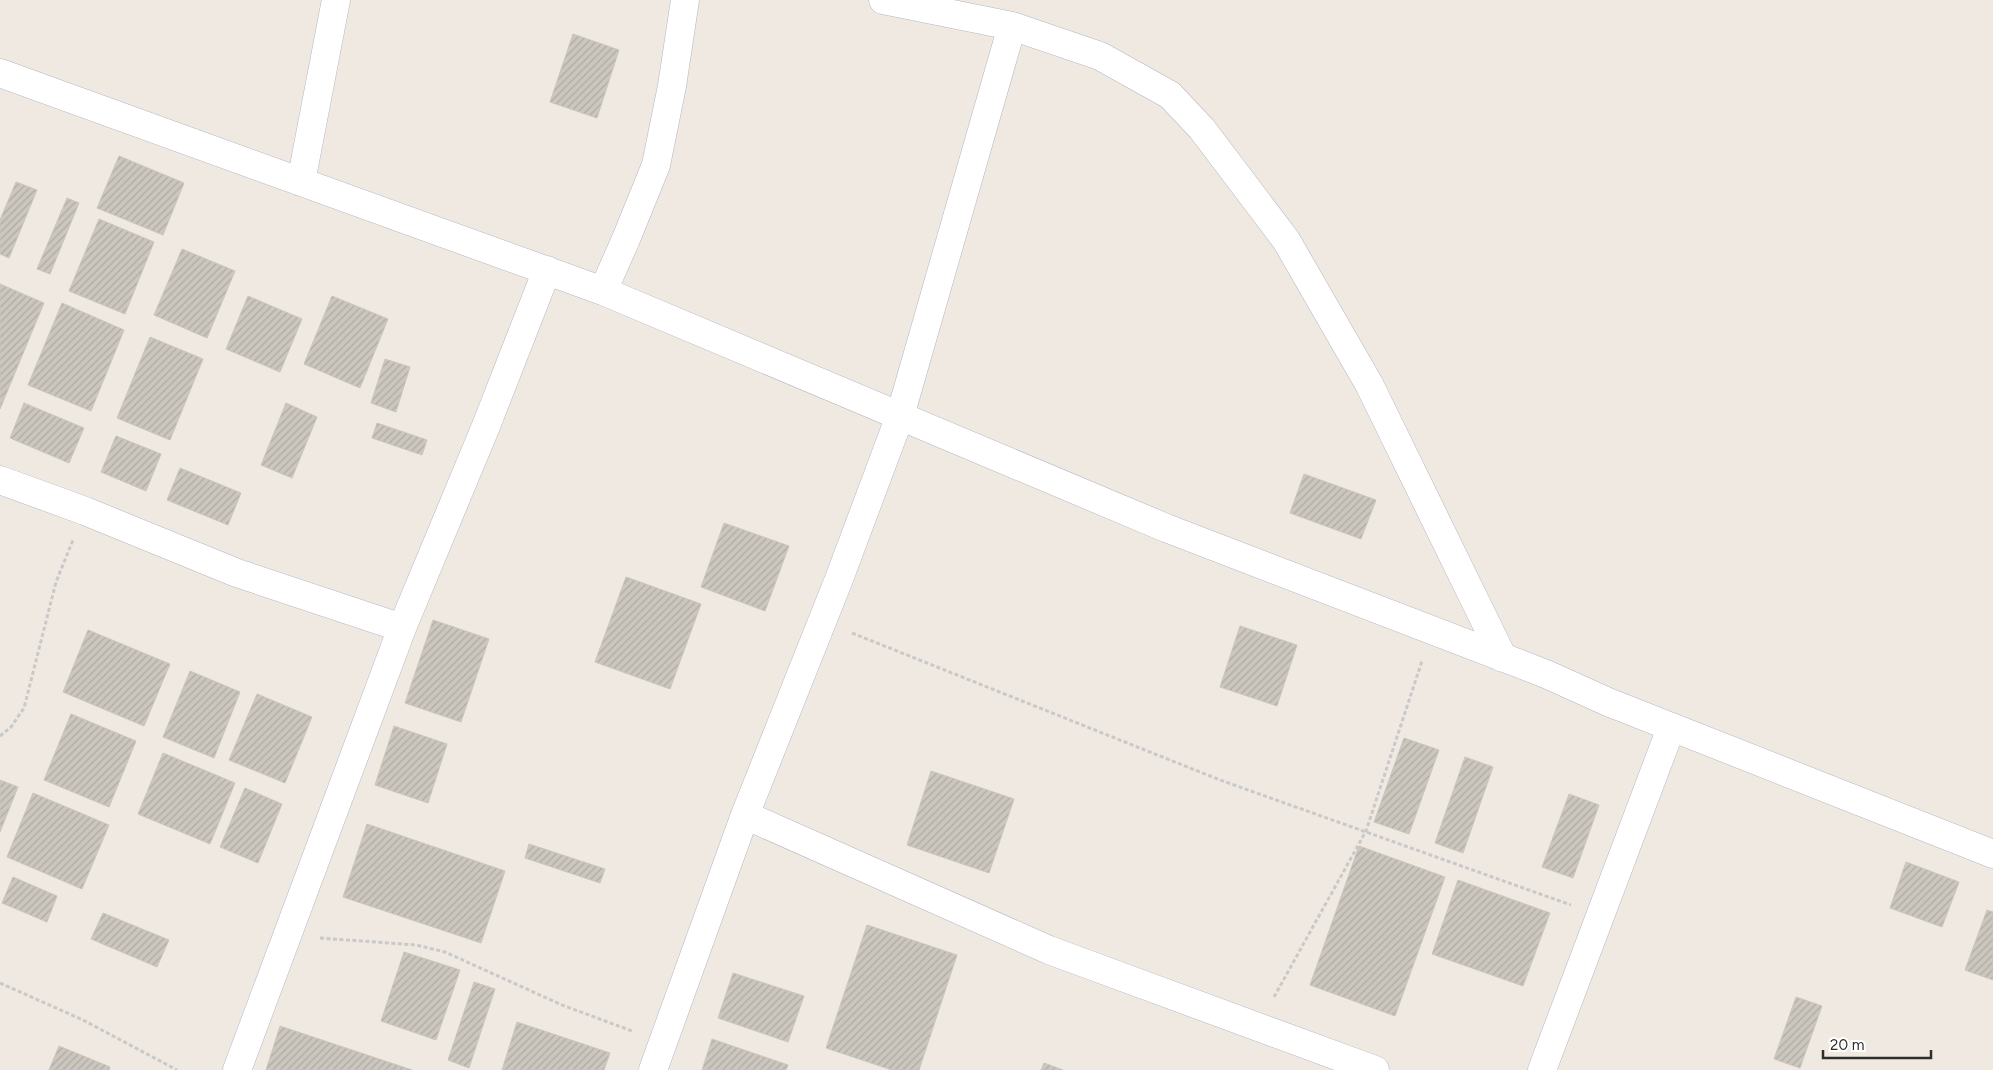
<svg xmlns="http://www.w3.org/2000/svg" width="1993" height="1070" viewBox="0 0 1993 1070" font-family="Figtree,sans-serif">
<defs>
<pattern id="building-hatch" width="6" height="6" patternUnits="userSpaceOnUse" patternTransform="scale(1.25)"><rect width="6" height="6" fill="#cbc7bf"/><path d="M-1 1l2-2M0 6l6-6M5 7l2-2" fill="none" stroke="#afaba4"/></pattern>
</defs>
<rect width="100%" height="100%" fill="#efe9e1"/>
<path fill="url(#building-hatch)" stroke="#cbc5ba" d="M573 34 619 50 597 118 550 102Z
M119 156 184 183 163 235 97 208Z
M16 182 37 190 9 258 0 254V220Z
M67 198 79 203 50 274 37 269Z
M99 219 154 242 125 314 69 291Z
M182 249 235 271 207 338 154 315Z
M0 284 44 303 0 409Z
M248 296 302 319 280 372 226 349Z
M332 296 388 319 360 388 304 364Z
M62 303 124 330 91 411 28 385Z
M150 337 203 359 170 440 117 418Z
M385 359 410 367 396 412 371 403Z
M24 403 84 428 69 463 10 438Z
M286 403 317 417 292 478 261 465Z
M377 423 427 440 422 455 372 438Z
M116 436 161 454 146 491 101 472Z
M180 468 241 493 228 525 167 500Z
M1304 474 1376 500 1361 539 1290 513Z
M724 523 789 546 765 611 701 587Z
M626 577 701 604 670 689 595 662Z
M433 620 489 639 461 722 405 703Z
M1240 626 1297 645 1277 706 1220 687Z
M88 630 170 664 144 726 63 692Z
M190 671 240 692 214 758 163 737Z
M257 694 312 717 285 783 229 760Z
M71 714 136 741 109 807 44 780Z
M394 726 447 744 428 803 375 785Z
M1404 738 1439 750 1409 834 1374 822Z
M163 753 235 783 210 844 138 814Z
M1465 757 1493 767 1463 853 1435 843Z
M931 771 1014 799 989 873 907 845Z
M0 780 18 787 0 832Z
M245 788 282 804 258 863 220 847Z
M33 793 109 825 82 889 7 857Z
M1569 794 1599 805 1573 878 1542 867Z
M367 824 505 871 481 943 343 897Z
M529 844 605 869 600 883 525 858Z
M1359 846 1445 877 1395 1016 1310 985Z
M1906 862 1959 882 1942 927 1890 908Z
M13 877 57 896 47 922 2 903Z
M1458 880 1550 913 1523 986 1432 954Z
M1987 910 1993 912V980L1965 970Z
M103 913 169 940 157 967 91 939Z
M867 925 957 955 919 1070H892L826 1048Z
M404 952 460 970 436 1040 381 1021Z
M733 973 804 996 788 1042 718 1018Z
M474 982 495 989 469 1068 448 1060Z
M1796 997 1822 1006 1800 1068 1774 1059Z
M517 1022 610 1053 604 1070H502Z
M280 1026 412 1070H266Z
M712 1039 788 1065 786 1070H702Z
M59 1046 110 1067 109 1070H49Z
M1044 1063 1063 1070H1041Z"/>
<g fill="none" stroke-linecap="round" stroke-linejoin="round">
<g stroke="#b4b7c1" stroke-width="29">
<path id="street" d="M883 0 1012 26 1100 56 1170 95 1202 129 1286 240 1369 384 1503 658
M0 73 603 291 1166 528 1546 674 1608 702 1993 854
M301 182 336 0
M603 291 626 239 656 165 672 86 685 0
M0 480 85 511 237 573 402 628
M745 815 1049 950 1375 1070
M237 1070 402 628 486 426 547 270
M653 1070 745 815 839 579 900 416 1012 26
M1542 1070 1671 728"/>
</g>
<path stroke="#c9c9c9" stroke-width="3" stroke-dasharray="4 2.5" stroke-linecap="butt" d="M852 633 1220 780 1571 905
M0 736 11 727 24 708 56 582 73 540
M320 938 416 945 445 952 562 1005 632 1031
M0 983 83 1020 177 1070
M1274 997 1366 831 1422 661"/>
<use href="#street" stroke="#fff" stroke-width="28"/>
</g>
<path d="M1823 1050v8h108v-8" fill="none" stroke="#2e2e2e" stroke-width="2.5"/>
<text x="1830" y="1050" font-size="15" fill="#2e2e2e" stroke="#ffffff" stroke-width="4" paint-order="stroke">20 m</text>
</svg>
